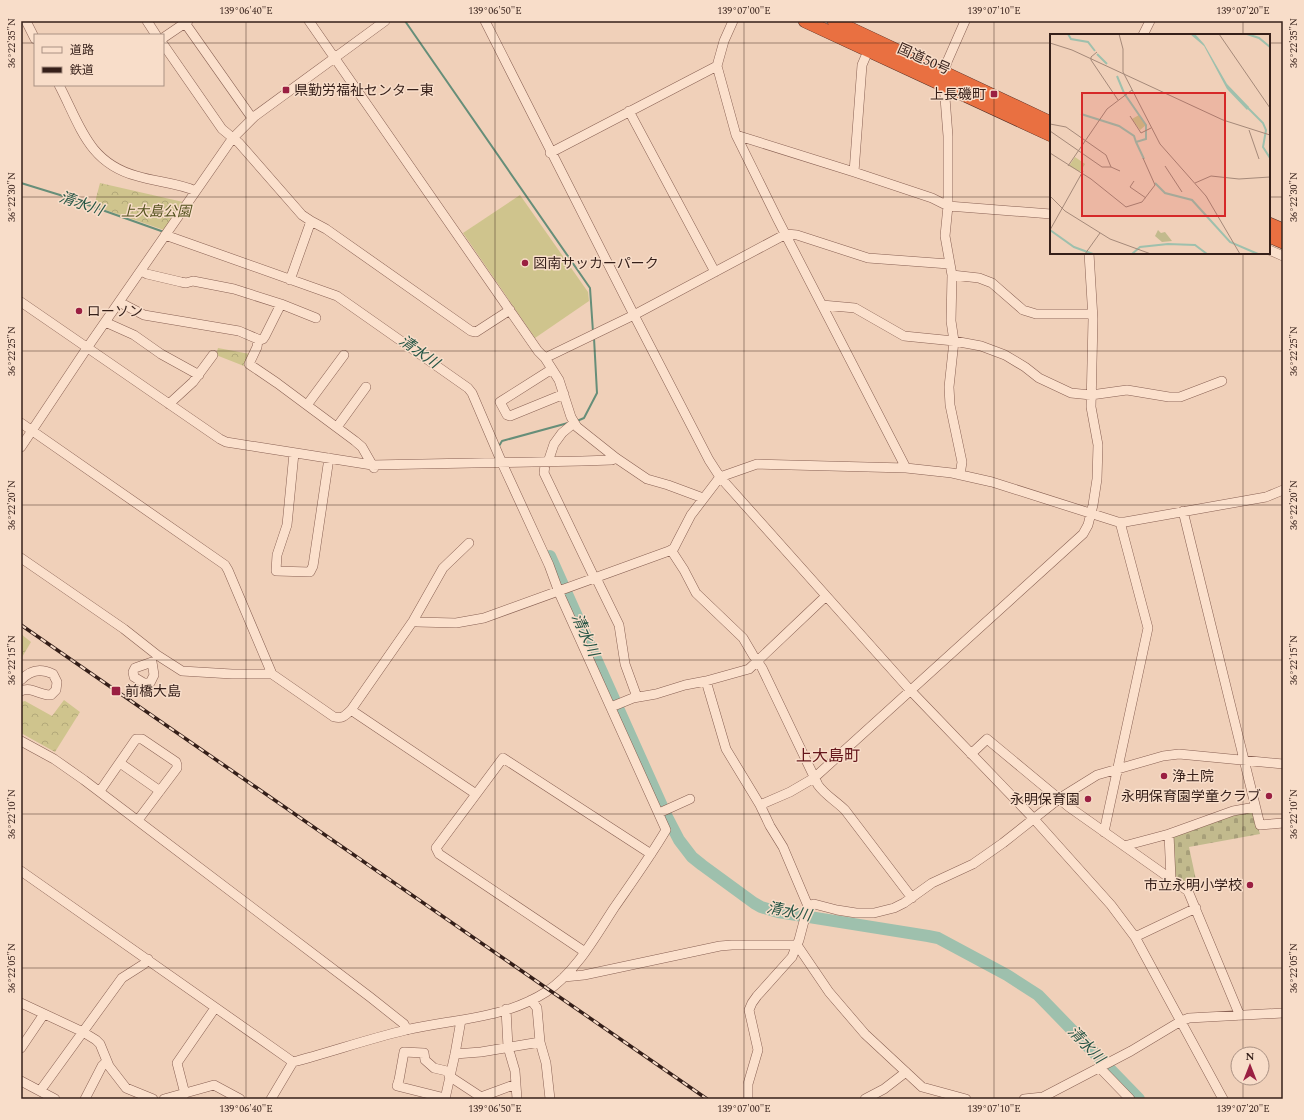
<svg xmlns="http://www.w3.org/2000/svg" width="1304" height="1120" viewBox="0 0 1304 1120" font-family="Spectral,'Noto Sans JP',serif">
<defs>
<pattern id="forest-crowns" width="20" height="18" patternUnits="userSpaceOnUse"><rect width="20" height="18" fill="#cfc48d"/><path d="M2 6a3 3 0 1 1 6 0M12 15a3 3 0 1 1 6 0" fill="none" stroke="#b2a879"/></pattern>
<pattern id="cemetery-stones" width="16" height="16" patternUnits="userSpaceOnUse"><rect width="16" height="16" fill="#c2ba8d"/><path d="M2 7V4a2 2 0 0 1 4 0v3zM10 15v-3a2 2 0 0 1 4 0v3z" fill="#a79f79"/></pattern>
</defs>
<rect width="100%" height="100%" fill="#f0d0b9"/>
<path fill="#cfc48d" d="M520 195 588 292 589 301 535 338 463 233Z"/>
<path fill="url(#forest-crowns)" d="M100 183 183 202 164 230 94 206Z
M218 348 250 354 244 366 216 355Z
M21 634 31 642 21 659Z
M64 700 80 712 55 752 21 733V702L25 701 52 716Z"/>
<path fill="url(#cemetery-stones)" d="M1253 809 1260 834 1189 847 1196 880 1185 884 1175 878 1173 835 1232 813Z"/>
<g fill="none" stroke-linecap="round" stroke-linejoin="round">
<path stroke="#668e79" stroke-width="2" d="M405 21 590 288 593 332
M21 183 60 195 164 232
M577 421 584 418 597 393 594 338
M499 446 502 441 568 423"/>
<path stroke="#9ec0ad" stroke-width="12" d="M550 556 666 815 679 840 692 857 702 865 754 903 761 907 778 912 928 936 938 938 1007 975 1038 995 1139 1099"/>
<g stroke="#886053" stroke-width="10">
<path id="minor" d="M26 21 35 39
M147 21 156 35
M309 21 538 351 545 358 559 380 571 417 577 427 616 458 647 479 668 485 703 498
M485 21 634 315 709 460 720 477 911 691 1034 819 1111 905 1135 937 1223 1099
M733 21 724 41 717 66 736 135 778 220 906 468
M185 23 252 118
M1143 35 1150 21
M163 38 188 21
M163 44 222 129 239 143 302 215 311 221 326 229 471 331 476 332 510 310
M59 85C80 125 88 163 137 176 156 182 178 183 196 191
M629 111 715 272
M736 135 854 172 932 198 948 206 1051 214
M550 153 717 66
M854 172 862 65 868 51
M165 235 337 296 468 388 472 393 502 463 549 565 560 595 666 830C650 857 632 882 614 908 595 937 576 972 546 992 504 1019 453 1019 406 1030 368 1039 331 1052 293 1062L271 1099
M1269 250 1283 256
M141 271 147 274 181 282 186 283 193 281 234 289 281 304 316 318
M952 275 979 278 992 283 1023 310 1036 314H1092
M290 280 311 221
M21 302 220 439 226 442 372 465 582 461 612 460 616 458
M119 302 144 315 239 331 260 340 263 339 265 336 281 304
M822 305 855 308 904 336 954 341 981 346 1005 355 1025 367 1039 378 1071 393 1091 395 1127 390 1169 397H1180L1222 381
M105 322 134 335 161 354 199 375
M258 340 257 347 249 364 277 383 355 441 362 447 374 468
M545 358 634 315 786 234 797 235 868 258 949 264
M552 369 503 400 500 402 507 415 510 416 564 394
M169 404 193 382 213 355
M307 405 344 355
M21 423 225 565 228 570 272 674 334 717C342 719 345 716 351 710L413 621 443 568 469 543
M574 423 562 433 554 444 548 462 545 465 544 473 593 575 598 582 619 625 625 664 637 697
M337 427 366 387
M21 447 87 348 232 139 255 116 385 21
M294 453 287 525 277 555 276 571 310 572 313 566 329 458
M960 475 962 462 950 405 949 387 954 341 951 321 952 275 945 236 948 206V136L944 85V72L947 62 965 21
M1183 511 1260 825 1283 823
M671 550 684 570 696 593 743 638 753 655 762 668 818 785C825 795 836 801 845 810L912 898
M21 558 124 629 157 655 182 671 232 674H272
M413 621 417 622 456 623 484 618 669 551 674 548 677 542 691 515 720 477 757 464 906 468 952 473 992 482 1118 522H1125L1266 497 1283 490
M152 662 154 675 150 683H144L134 677 133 672 135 668Z
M21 680C30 670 41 668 53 674L57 682 56 690 51 695C40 696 32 686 21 691
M706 681 726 749 760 805 770 826 783 847 808 906 799 940 792 957 757 996 752 1003 749 1010 758 1050 748 1084V1099
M611 707 633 698 656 694 685 685 706 681 749 669 826 596
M351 710 476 794
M21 741 54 759 84 780 370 997 404 1024 407 1030
M971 754 987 739 1069 807 1188 891 1240 1016
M120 763 160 791
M100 791 136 739H142L176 762 177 765V768L138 820
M760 805 790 792 814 778 1083 534 1088 525 1093 505 1097 479 1098 445 1091 407 1093 319 1089 253
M659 813 690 799
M1104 832 1148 628 1120 522
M1169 834 1171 879
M1124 846 1169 834 1233 811 1255 807
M21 871 293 1062
M808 906 814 904 837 910 856 913H874L894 908 904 903 932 883 973 864 1003 843 1060 798 1097 775 1163 756 1179 754 1283 764
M1135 937 1196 908
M797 945 829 992 865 1034 922 1087 966 1099
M585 952 439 854 436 848 503 758 651 854
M564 977 584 975 720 946 732 945H797
M531 1000 537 1008 540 1042 546 1063 550 1099
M21 1003 83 1032 96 1040 100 1044 109 1066 126 1088 153 1099
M506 1009 508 1047 515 1071 517 1099
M21 1048 44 1014
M455 1054 481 1052 540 1042
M1100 1068 1130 1099
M449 1076 481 1097
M21 1081 55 1099
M40 1091 122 978 144 964 148 959
M185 1094 177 1063 215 1008
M445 1098 397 1086 399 1080 404 1052 424 1053 425 1060 434 1068 451 1072
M85 1099 102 1066 106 1062
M164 1099 214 1085 240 1099
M445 1099 455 1054 461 1020
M479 1099 481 1097 516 1084
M865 1099 884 1089 906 1072
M1024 1099 1043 1097 1131 1051 1181 1021 1189 1018 1283 1013"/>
</g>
<g stroke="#543028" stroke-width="14">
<path id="highway" d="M805 21 1051 135
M834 21 1051 123
M1269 224 1283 230
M1269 236 1283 242"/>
</g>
<use href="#minor" stroke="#fbe0cc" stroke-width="9"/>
<use href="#highway" stroke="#e97041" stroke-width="13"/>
<g stroke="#351f19" stroke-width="3.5">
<path id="rail" d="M21 625 707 1099"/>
</g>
<use href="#rail" stroke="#f8ddc9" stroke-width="2" stroke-dasharray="6" stroke-linecap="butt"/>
</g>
<path fill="none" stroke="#351f19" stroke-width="1" stroke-opacity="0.45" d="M246 21V1099M495 21V1099M744 21V1099M994 21V1099M1243 21V35M21 43H35M163 43H1051M1269 43H1283M21 197H1051M1269 197H1283M1243 253V1054M21 351H1283M21 505H1283M21 660H1283M21 814H1283M21 968H1283M1243 1078V1099"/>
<g fill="#9a1f42" stroke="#f8ddc9" stroke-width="1.5">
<rect x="282" y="86" width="8" height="8" rx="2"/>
<rect x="990" y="90" width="8" height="8" rx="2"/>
<circle cx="525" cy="263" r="4"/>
<circle cx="79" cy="311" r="4"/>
<rect x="111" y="686" width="10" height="10" rx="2"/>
<circle cx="1164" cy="776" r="4"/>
<circle cx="1269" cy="796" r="4"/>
<circle cx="1088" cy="799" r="4"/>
<circle cx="1250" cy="885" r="4"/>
</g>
<g text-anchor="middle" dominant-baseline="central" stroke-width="3" stroke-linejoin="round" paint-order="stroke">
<g font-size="14" fill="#351f19" stroke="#f8ddc9">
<text transform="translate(924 59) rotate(24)">国道50号</text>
</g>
<g font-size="14" fill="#351f19" stroke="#f8ddc9" text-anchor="start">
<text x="294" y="90">県勤労福祉センター東</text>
<text x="986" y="94" text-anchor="end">上長磯町</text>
<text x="533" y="263">図南サッカーパーク</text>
<text x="87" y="311">ローソン</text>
<text x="125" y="691">前橋大島</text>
<text x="1172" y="776">浄土院</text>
<text x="1261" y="796" text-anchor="end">永明保育園学童クラブ</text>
<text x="1080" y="799" text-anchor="end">永明保育園</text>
<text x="1242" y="885" text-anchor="end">市立永明小学校</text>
</g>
<g font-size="14" font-style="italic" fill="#53521e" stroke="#f8ddc9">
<text x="156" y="211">上大島公園</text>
</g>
<g font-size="15" font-style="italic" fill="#275646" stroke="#f8ddc9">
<text transform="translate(81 204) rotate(19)">清水川</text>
<text transform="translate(419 352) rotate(35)">清水川</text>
<text transform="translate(585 635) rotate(66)">清水川</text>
<text transform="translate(789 912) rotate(11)">清水川</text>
<text transform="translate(1086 1045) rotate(46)">清水川</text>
</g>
<g font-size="16" fill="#65161b" stroke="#f8ddc9">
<text x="828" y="756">上大島町</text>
</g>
</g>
<g transform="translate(1050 34)">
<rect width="220" height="220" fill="#f0d0b9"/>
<path d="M89 81 96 91 90 96 82 85Z" fill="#cfc48d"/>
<path d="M25 123 35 130 30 138 19 132Z" fill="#cfc48d"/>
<path d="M108 196 111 199 115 198 122 207 112 208 105 202Z" fill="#c2ba8d"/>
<path d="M140 0H145L154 10 177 50 199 73 197 76 177 55 154 12Z" fill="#9ec0ad"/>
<path fill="none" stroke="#9ec0ad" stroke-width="2" d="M18 0 21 5 38 8 45 17M197 0 209 4 220 13M47 20 57 30M197 73 213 89 216 96 213 113 220 124M31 80 69 92 84 102 86 108 96 105V91L74 59 67 42M86 108 94 125M105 149 115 159 142 166 180 208 208 220M0 196 24 213 43 220M82 220 90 213 118 210 145 211 157 220"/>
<path fill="none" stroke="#a58979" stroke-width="1" d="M69 0 73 15V38L110 110 156 162 190 220M169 0 220 74M0 9 22 16 173 86 220 101M47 18 41 23V26L68 66M80 82 91 99 101 94M0 90 16 93 56 121 61 133 70 137M199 96 209 125M0 97 52 133H61M0 119 41 145 76 173 92 168 105 151 93 124M18 132 57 75 82 56M115 132 132 158M84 147 80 153 96 164M145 149 161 142 189 145 220 143M0 162 15 177 60 205 101 220M0 196 33 137M35 220 50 199"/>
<path fill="#d62828" fill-opacity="0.15" stroke="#d62828" stroke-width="2" d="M32 59H175V182H32Z"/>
<rect width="220" height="220" fill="none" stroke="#351f19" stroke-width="2"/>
</g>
<rect width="1304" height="1120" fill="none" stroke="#f8ddc9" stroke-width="44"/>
<rect x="34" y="34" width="130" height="52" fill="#f8ddc9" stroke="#aa9183"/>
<rect x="42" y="47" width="20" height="6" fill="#fbe0cc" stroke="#aa9183"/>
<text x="70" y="54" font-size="12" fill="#351f19">道路</text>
<rect x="42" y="67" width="20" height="6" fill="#351f19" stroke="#aa9183"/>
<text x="70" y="74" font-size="12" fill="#351f19">鉄道</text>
<g transform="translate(1250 1066)"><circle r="19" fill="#f8ddc9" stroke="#aa9183"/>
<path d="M0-3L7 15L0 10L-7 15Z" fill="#9a1f42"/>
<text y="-6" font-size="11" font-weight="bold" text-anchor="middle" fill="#351f19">N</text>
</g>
<rect x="22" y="22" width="1260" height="1076" fill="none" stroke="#351f19" stroke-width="1.5"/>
<g font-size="10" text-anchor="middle" fill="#351f19">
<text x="246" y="14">139°06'40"E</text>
<text x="495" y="14">139°06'50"E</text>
<text x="744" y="14">139°07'00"E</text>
<text x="994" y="14">139°07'10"E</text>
<text x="1243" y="14">139°07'20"E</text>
<text transform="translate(11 43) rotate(-90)" y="4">36°22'35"N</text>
<text transform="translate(1293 43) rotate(-90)" y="4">36°22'35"N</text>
<text transform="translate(11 197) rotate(-90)" y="4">36°22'30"N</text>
<text transform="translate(1293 197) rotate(-90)" y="4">36°22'30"N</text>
<text transform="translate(11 351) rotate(-90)" y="4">36°22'25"N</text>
<text transform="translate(1293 351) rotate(-90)" y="4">36°22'25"N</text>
<text transform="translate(11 505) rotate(-90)" y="4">36°22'20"N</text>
<text transform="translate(1293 505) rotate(-90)" y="4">36°22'20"N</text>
<text transform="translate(11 660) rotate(-90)" y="4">36°22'15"N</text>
<text transform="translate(1293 660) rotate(-90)" y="4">36°22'15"N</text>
<text transform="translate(11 814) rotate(-90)" y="4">36°22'10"N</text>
<text transform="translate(1293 814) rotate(-90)" y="4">36°22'10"N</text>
<text transform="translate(11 968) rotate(-90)" y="4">36°22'05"N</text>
<text transform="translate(1293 968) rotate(-90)" y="4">36°22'05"N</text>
<text x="246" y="1112">139°06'40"E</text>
<text x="495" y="1112">139°06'50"E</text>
<text x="744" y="1112">139°07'00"E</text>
<text x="994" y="1112">139°07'10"E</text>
<text x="1243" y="1112">139°07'20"E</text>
</g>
</svg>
